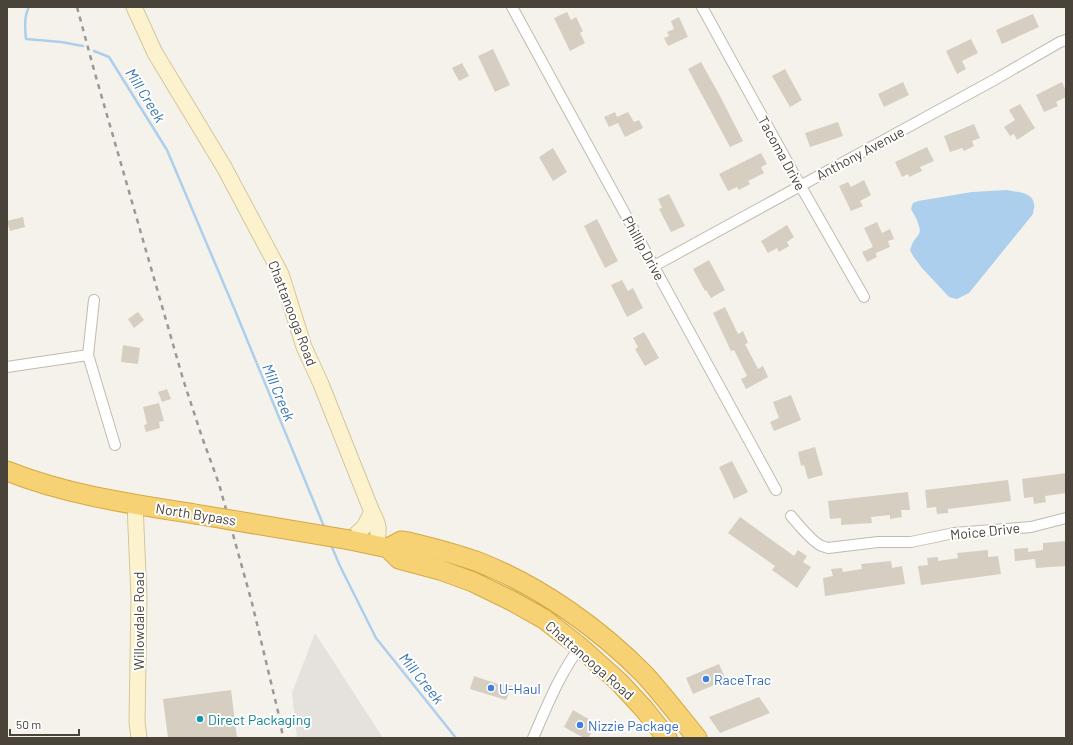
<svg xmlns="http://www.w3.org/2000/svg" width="1073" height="745" viewBox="0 0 1073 745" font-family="Barlow,sans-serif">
<rect width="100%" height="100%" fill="#f5f2eb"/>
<path fill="#e5e1dc" d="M315 633 383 738H297L292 693Z"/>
<path fill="#accfed" d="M1007 190C1015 192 1033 192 1034 204 1035 207 1033 211 1033 214L969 293 957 299 949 297 922 268 913 256 910 250 913 242 919 234 920 230 917 220 911 209 913 203 918 201 972 192Z"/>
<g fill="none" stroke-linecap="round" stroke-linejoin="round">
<path stroke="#accfed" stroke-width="2.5" d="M29 7C24 16 25 28 26 39L61 42 83 46
M94 51 109 57 167 150 234 308 325 529
M331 545 340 566 376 638 456 738"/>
</g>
<path fill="#d6cfc1" d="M567 12 571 20 576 17 583 31 580 33 585 43 570 51 554 18Z
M1033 14 1039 27 1002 44 996 30Z
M679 17 688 37 668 46 664 38 669 36 667 32 674 29 671 21Z
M971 39 978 53 962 61 966 69 957 74 946 51Z
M493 49 510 85 495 92 478 56Z
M701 62 720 96 743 141 730 147 688 69Z
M462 63 469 76 459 81 452 68Z
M785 69 802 100 790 107 772 76Z
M903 82 909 95 884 107 878 94Z
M1062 82 1066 91V97L1056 102 1058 106 1044 112 1036 95Z
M1020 104 1035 128 1017 140 1014 134 1010 136 1004 127 1015 120 1009 110Z
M615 112 617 117 628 112 634 122 639 120 643 128 625 137 618 123 609 127 604 117Z
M838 122 843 136 810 147 805 133Z
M974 124 980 138 972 141 974 146 964 151 962 148 950 152 944 136Z
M927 147 934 161 920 167 922 171 909 177 908 174 902 177 895 162Z
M553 148 567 172 553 181 539 157Z
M761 153 767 164 761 167 764 173 748 181 750 184 739 190 737 187 728 191 719 174Z
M864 180 871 195 860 201 863 206 851 211 839 186 848 182 851 187Z
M669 194 685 226 671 232 659 209 662 208 658 199Z
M23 217 25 227 10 231 7 221Z
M597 219 618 261 605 268 584 226Z
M877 222 882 233 890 229 894 239 888 241 890 247 876 253 875 251 877 257 867 262 862 252 873 247 864 228Z
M787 225 794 237 787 242 789 246 779 252 777 248 768 253 761 241Z
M709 260 725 290 711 298 706 290 705 291 693 269Z
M622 280 628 291 633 288 643 308 627 317 611 285Z
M725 307 738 334 743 331 748 343 745 344 758 369 763 366 768 377 746 389 741 379 747 376 734 350 731 351 713 313Z
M138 312 144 320 134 328 128 319Z
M644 332 659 358 645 366 635 349 638 347 633 338Z
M123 345 140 348 138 364 121 362Z
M167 389 171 399 162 402 158 392Z
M791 395 801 420 774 431 770 422 779 418 773 402Z
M159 403 164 421 159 422 160 428 146 432 144 425 147 424 143 407Z
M815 447 823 475 808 479 804 465 801 466 798 452Z
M732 461 748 492 734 499 719 467Z
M1066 473V493L1045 496 1046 502 1034 504 1033 497 1024 498 1022 479Z
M1008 480 1011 501 948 509V513L937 514 936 507 927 508 925 490Z
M908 492 910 510H901L902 517 890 519V515L871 517 872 523 841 525V518L830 519 828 501Z
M740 517 794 556 798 550 807 556 803 562 811 567 797 588 772 570 775 566 728 533Z
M1066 541V566L1036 568 1035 559 1015 561 1014 549 1028 548V552L1043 550V543Z
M988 550V557L998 556 1001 574 921 585 918 566 928 565 927 558 938 557V561L958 558 957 553Z
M891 561 892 568 902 566 905 584 825 596 823 578 833 576 831 569 842 568 843 572 862 569 861 564Z
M719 664 726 680 693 694 686 678Z
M474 676 501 685V683L512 686 506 700 470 689Z
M231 690 237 738H168L163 699Z
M759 697 770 713 720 733 709 717Z
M573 710 597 724 588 738H584L564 727Z"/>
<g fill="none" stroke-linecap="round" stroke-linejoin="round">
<g stroke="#c0bbae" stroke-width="12">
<path id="street" d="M512 7 776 490
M702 7 800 185 864 297
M654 266 994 80 1060 42 1066 40
M94 300 88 355 115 445
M7 367 88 355
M791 516C797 523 813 543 822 546 824 547 826 547 828 548L878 542H911L954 533 1031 527 1066 518
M533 738C547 706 559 675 580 647"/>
</g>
<g stroke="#d2c79d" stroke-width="17">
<path id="secondary" d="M134 7 155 53 224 167 281 274 304 347 321 384 372 512C380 526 379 530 376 546
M135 504 139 598 137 722 139 738
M350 540 364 527 372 512"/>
</g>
<g stroke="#d6a844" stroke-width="21">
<path id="highway" d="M7 471C67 495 131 504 195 514
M350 540 388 548
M388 548 401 541 408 542C433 548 457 554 481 563 541 587 600 629 645 675 663 695 680 717 697 738
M388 548 399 559 440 570 473 582 512 601 544 619 580 647 619 682 644 709 667 738"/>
</g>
<use href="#street" stroke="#fff" stroke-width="10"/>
<use href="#secondary" stroke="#fcf3ce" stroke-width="15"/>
<use href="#highway" stroke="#f6d275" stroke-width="19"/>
<path stroke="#999" stroke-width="2.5" stroke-dasharray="5 5" stroke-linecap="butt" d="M77 7 94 70 183 379 202 437 219 484 252 603 280 720 283 738"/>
<g stroke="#d6a844" stroke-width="21" stroke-linecap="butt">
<path id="highway-bridge" d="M195 514 350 540"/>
</g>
<use href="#highway-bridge" stroke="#f6d275" stroke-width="19"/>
</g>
<g fill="#3f7fe0" stroke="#fff" stroke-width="1.5">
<circle cx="706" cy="679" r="4"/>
<circle cx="491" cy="688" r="4"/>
<circle cx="580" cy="725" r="4"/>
</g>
<circle fill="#0f9aa8" stroke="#fff" stroke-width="1.5" cx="200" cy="719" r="4"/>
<g text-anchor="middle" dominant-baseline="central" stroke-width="4" stroke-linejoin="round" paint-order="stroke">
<g font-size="14" fill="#494339" stroke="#fff">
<text transform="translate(782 153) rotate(61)">Tacoma Drive</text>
<text transform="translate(860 153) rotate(-28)">Anthony Avenue</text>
<text transform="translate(644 248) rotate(61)">Phillip Drive</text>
<text transform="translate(293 313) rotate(69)">Chattanooga Road</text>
<text transform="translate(196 514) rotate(9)">North Bypass</text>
<text transform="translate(985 531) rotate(-6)">Moice Drive</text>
<text transform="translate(138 621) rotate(-90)">Willowdale Road</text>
<text transform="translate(590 660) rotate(41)">Chattanooga Road</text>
</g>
<g font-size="14" fill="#366cbe" stroke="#fff" text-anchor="start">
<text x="714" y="679">RaceTrac</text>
<text x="499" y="688">U-Haul</text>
<text x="588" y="725">Nizzie Package</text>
</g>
<g font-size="14" fill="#0d838f" stroke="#fff" text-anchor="start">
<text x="208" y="719">Direct Packaging</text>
</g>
<g font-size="15" font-style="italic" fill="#3777b0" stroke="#fff">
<text transform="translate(146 95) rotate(58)">Mill Creek</text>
<text transform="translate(279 392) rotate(67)">Mill Creek</text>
<text transform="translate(422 678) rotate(51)">Mill Creek</text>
</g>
</g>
<rect width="1073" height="745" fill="none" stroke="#494339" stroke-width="16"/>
<path d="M10 729v6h69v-6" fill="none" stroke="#494339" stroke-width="2"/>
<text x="16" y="729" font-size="12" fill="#494339" stroke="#ffffff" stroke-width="3" paint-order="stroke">50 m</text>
</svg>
